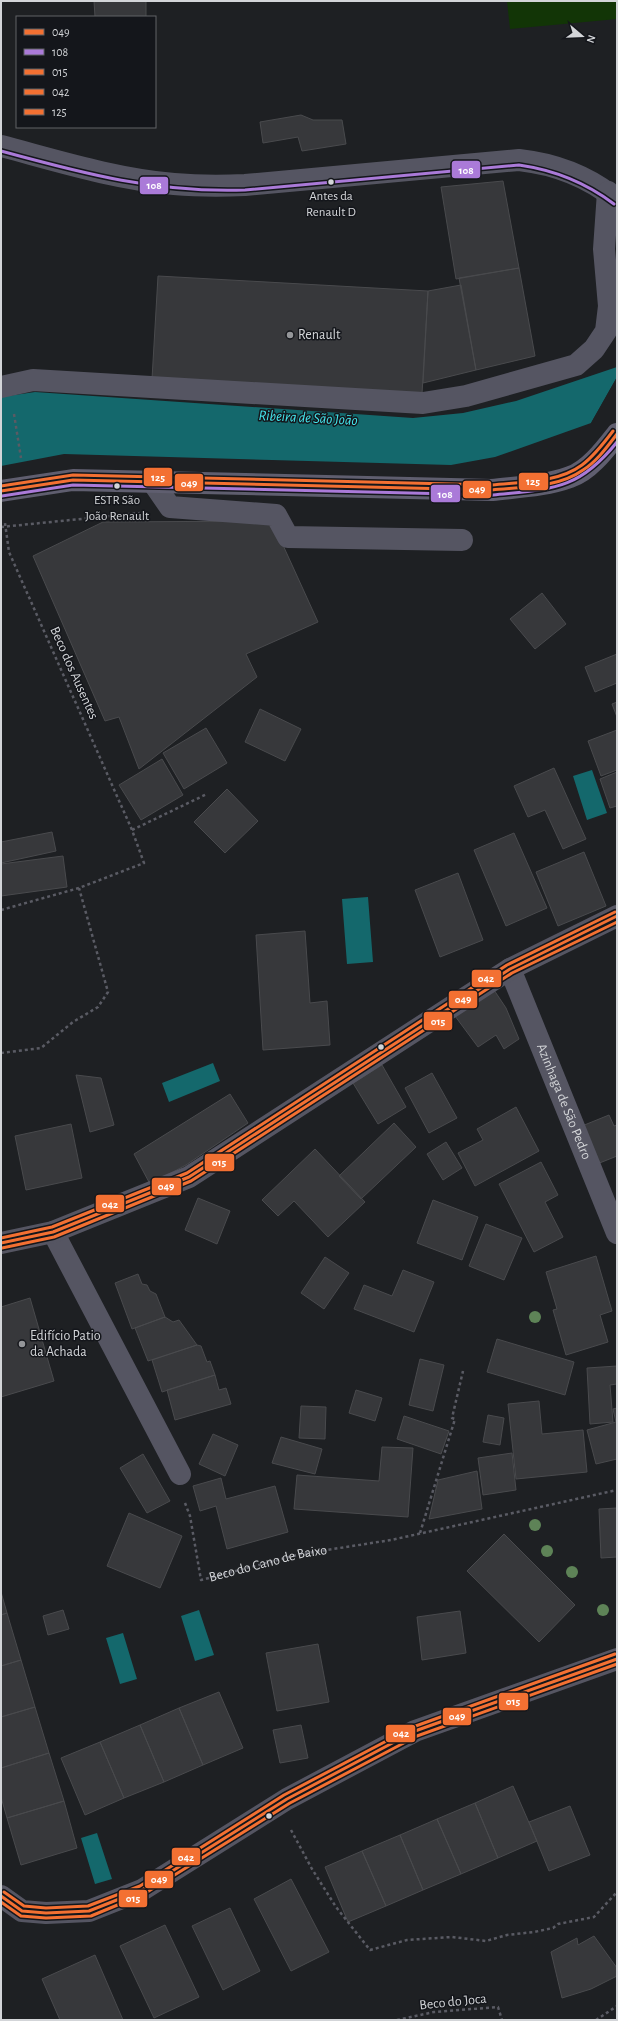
<svg xmlns="http://www.w3.org/2000/svg" width="618" height="2021" viewBox="0 0 618 2021" font-family="'Alegreya Sans',sans-serif">
<rect width="100%" height="100%" fill="#1e2023"/>
<path fill="#123506" d="M507 1H617V19L510 29Z"/>
<path fill="#14686c" d="M617 367V377L591 423 495 457 451 465 64 454 1 466V397L35 392 413 418 463 413 516 401Z
M592 770 607 813 587 820 573 776Z
M368 897 373 962 347 964 342 899Z
M213 1063 220 1081 169 1102 162 1083Z
M199 1610 214 1655 195 1661 181 1616Z
M123 1633 137 1679 120 1684 106 1638Z
M97 1833 112 1879 95 1884 81 1838Z"/>
<path fill="#1e2023" d="M617 377V382L610 395 594 422 591 423Z"/>
<path fill="#37383b" stroke="#494a4d" d="M94 1H146V17H95Z
M301 115 313 120H342L346 144 302 151 298 137 263 143 260 122Z
M503 181 519 268 456 279 441 187Z
M519 268 535 356 476 370 459 278Z
M158 276 428 291 422 394 152 379Z
M461 285 476 370 423 383 428 291Z
M272 521 318 622 246 654 257 677 139 769 119 717 105 721 33 556 103 522Z
M542 593 566 624 535 649 510 619Z
M617 654V683L595 692 585 667Z
M617 702V717L612 704Z
M260 709 301 729 285 761 245 742Z
M206 728 227 763 184 789 163 753Z
M617 730V770L601 776 588 741Z
M162 759 183 795 141 820 119 785Z
M554 768 586 839 563 849 545 810 528 817 514 786Z
M617 772V806L610 808 600 779Z
M227 789 258 821 225 853 194 822Z
M52 832 56 851 1 863V842Z
M514 833 547 908 506 926 474 850Z
M584 852 606 906 558 926 536 872Z
M63 856 67 887 1 896V864Z
M458 873 483 940 440 957 415 890Z
M305 931 310 1003 327 1001 330 1045 263 1050 256 935Z
M494 990 506 1008 519 1039 504 1049 496 1035 478 1047 455 1016Z
M382 1065 406 1107 378 1124 353 1083Z
M432 1073 457 1118 429 1133 405 1088Z
M76 1075 101 1078 114 1125 90 1132Z
M230 1094 248 1123 186 1165 150 1184 134 1154Z
M516 1107 539 1151 475 1186 458 1153 483 1140 477 1129Z
M609 1115 614 1126 617 1125V1156L592 1166 577 1128Z
M394 1123 416 1147 361 1199 339 1176Z
M71 1124 82 1178 26 1190 15 1136Z
M446 1142 462 1168 443 1180 427 1154Z
M315 1149 365 1202 328 1237 294 1201 278 1216 262 1200Z
M541 1162 558 1195 545 1202 563 1237 534 1252 499 1184Z
M198 1198 230 1211 217 1244 185 1230Z
M433 1200 478 1217 462 1260 417 1243Z
M486 1224 522 1238 504 1280 469 1266Z
M596 1256 612 1311 600 1315 608 1342 566 1355 553 1310 557 1309 546 1272Z
M325 1257 349 1273 324 1309 301 1293Z
M403 1270 434 1282 414 1332 354 1309 364 1285 392 1296Z
M138 1274 142 1284 147 1285 150 1291 156 1294 165 1317 132 1329 115 1283Z
M30 1298 54 1381 1 1397V1307Z
M165 1317 173 1322 179 1320 197 1345 148 1361 135 1328Z
M497 1339 574 1362 565 1395 487 1372Z
M197 1345 201 1346 207 1362 210 1361 215 1375 162 1392 152 1360Z
M420 1359 444 1365 433 1411 409 1405Z
M617 1366V1384L610 1385 613 1422 590 1424 587 1368Z
M215 1375 219 1390 226 1388 231 1404 175 1420 167 1390Z
M356 1390 382 1398 375 1421 349 1413Z
M539 1401 542 1434 583 1430 587 1472 516 1479 508 1404Z
M301 1406 326 1407 325 1439 299 1438Z
M617 1408V1459L596 1464 587 1430 616 1422 613 1409Z
M488 1415 504 1418 500 1445 483 1442Z
M404 1416 449 1431 441 1454 397 1439Z
M213 1434 238 1445 225 1476 199 1464Z
M281 1437 322 1449 315 1474 272 1463Z
M382 1447 413 1448 408 1517 294 1509 297 1475 379 1481Z
M512 1453 516 1490 483 1495 478 1458Z
M143 1454 170 1501 147 1513 120 1468Z
M477 1471 482 1509 429 1519 438 1480Z
M221 1478 226 1499 275 1486 288 1532 227 1549 216 1506 200 1511 193 1486Z
M617 1508V1557L601 1558 599 1509Z
M129 1513 182 1536 160 1588 107 1566Z
M504 1534 575 1605 539 1642 467 1571Z
M1 1592 7 1613 1 1615Z
M63 1610 69 1629 48 1635 43 1616Z
M460 1611 466 1653 422 1660 417 1617Z
M7 1613 21 1660 1 1666V1615Z
M318 1644 329 1702 277 1711 266 1653Z
M21 1660 35 1707 1 1717V1666Z
M219 1692 243 1748 203 1765 179 1708Z
M35 1707 49 1753 1 1768V1717Z
M179 1708 203 1765 164 1782 140 1725Z
M140 1725 164 1782 124 1798 100 1742Z
M301 1725 308 1758 280 1763 273 1730Z
M100 1742 124 1798 85 1815 61 1758Z
M49 1753 64 1801 7 1818 1 1797V1768Z
M513 1786 537 1841 498 1858 475 1803Z
M64 1801 77 1848 21 1865 7 1818Z
M475 1803 498 1858 461 1874 437 1819Z
M570 1806 590 1855 549 1871 529 1822Z
M437 1819 461 1874 423 1890 400 1835Z
M400 1835 423 1890 386 1906 362 1851Z
M362 1851 386 1906 348 1922 325 1867Z
M291 1879 329 1952 291 1971 254 1899Z
M230 1908 260 1971 223 1990 192 1926Z
M165 1925 199 1997 154 2018 120 1946Z
M594 1936 617 1968V1976L591 1989 562 1998 551 1952 577 1938 578 1945Z
M95 1955 123 2020H60L42 1979Z"/>
<g fill="none" stroke-linecap="round" stroke-linejoin="round">
<g stroke="#5a5b64" stroke-width="2.5" stroke-dasharray="3 3" stroke-linecap="butt">
<path d="M14 414 21 458"/>
<path d="M1 527 140 513"/>
<path d="M132 830 207 794"/>
<path d="M1 910 79 888 144 863 132 830 9 552 5 523"/>
<path d="M1 1053 41 1048 73 1022 98 1007 108 992 79 888"/>
<path id="s1" d="M185 1503 190 1516 201 1580 301 1554 391 1540 617 1490"/>
<path d="M420 1533 455 1419 452 1418 463 1371"/>
<path d="M291 1830 312 1869 336 1907 370 1950 407 1940 452 1937 486 1941 507 1935 534 1932 553 1928 558 1924 594 1917 617 1892"/>
<path d="M397 2020 434 2012 498 2007 502 2020"/>
<path d="M596 2020 617 2006"/>
</g>
<g stroke="#555562" stroke-width="22">
<path d="M1 146C58 161 115 179 174 184 198 186 221 186 245 185L519 160C555 164 589 177 617 200"/>
<path d="M1 387 33 380 423 403 466 396 576 365 594 349 606 331 609 306 604 249 608 192"/>
<path d="M152 481 170 507 276 515 288 537 462 540"/>
<path id="s2" d="M510 969 617 1233"/>
<path d="M53 1232 180 1474"/>
<path d="M1 1243 53 1232 189 1177 510 969 617 916"/>
<path d="M1 1896 22 1911 46 1913 89 1911 142 1890 287 1799 415 1731 617 1659"/>
</g>
<path stroke="#5f5e6f" stroke-width="22" d="M1 491 73 480 492 490C517 487 546 486 570 477 589 471 606 448 617 434"/>
<g stroke="#14161b" stroke-width="6">
<path id="bus-1" d="M1 491 73 480 492 490C521 487 558 488 583 470 597 461 607 447 617 434
M1 1243 53 1232 189 1177 510 969 617 916
M1 1896 22 1911 46 1913 89 1911 142 1890 287 1799 415 1731 617 1659"/>
</g>
<g stroke="#14161b" stroke-width="6">
<path id="bus-2" d="M1 151C85 174 157 193 245 190L519 165C554 170 585 182 614 204
M2 496 73 485 493 495C551 489 578 491 617 442"/>
</g>
<g stroke="#14161b" stroke-width="6">
<path id="bus-3" d="M2 1248 54 1237 191 1181 512 973 617 922
M1 1902 21 1916 46 1918 91 1916 144 1894 290 1803 417 1736 617 1664"/>
</g>
<g stroke="#14161b" stroke-width="6">
<path id="bus-4" d="M1 1238 52 1227 187 1173 507 965 615 912
M4 1892 24 1906 46 1908 88 1906 140 1886 284 1795 413 1727 615 1654"/>
</g>
<g stroke="#14161b" stroke-width="6">
<path id="bus-5" d="M1 486 73 475 492 485C520 482 558 483 582 465 594 456 604 443 613 431"/>
</g>
<use href="#bus-1" stroke="#f37032" stroke-width="3"/>
<use href="#bus-2" stroke="#aa7ad8" stroke-width="3"/>
<use href="#bus-3" stroke="#f37032" stroke-width="3"/>
<use href="#bus-4" stroke="#f37032" stroke-width="3"/>
<use href="#bus-5" stroke="#f37032" stroke-width="3"/>
</g>
<g fill="#5e8357">
<circle cx="535" cy="1317" r="6"/>
<circle cx="535" cy="1525" r="6"/>
<circle cx="547" cy="1551" r="6"/>
<circle cx="572" cy="1572" r="6"/>
<circle cx="603" cy="1610" r="6"/>
</g>
<g fill="#d3d5d8" stroke="#14161b" stroke-width="1.5">
<circle cx="331" cy="182" r="3.5"/>
<circle cx="117" cy="486" r="3.5"/>
<circle cx="381" cy="1047" r="3.5"/>
<circle cx="269" cy="1816" r="3.5"/>
</g>
<g fill="#949699" stroke="#14161b" stroke-width="1.5">
<circle cx="290" cy="335" r="4"/>
<circle cx="22" cy="1344" r="4"/>
</g>
<g text-anchor="middle" dominant-baseline="central" stroke-width="3" stroke-linejoin="round" paint-order="stroke">
<g font-size="13" fill="#d3d5d8" stroke="#14161b">
<text x="331" y="196">Antes da<tspan x="331" dy="16">Renault D</tspan></text>
<text x="117" y="500">ESTR São<tspan x="117" dy="16">João Renault</tspan></text>
</g>
<g font-size="14" fill="#d3d5d8" stroke="#14161b" text-anchor="start">
<text x="298" y="335">Renault</text>
<text x="30" y="1336">Edifício Patio<tspan x="30" dy="16">da Achada</tspan></text>
</g>
<g font-size="14" fill="#d3d5d8" stroke="#14161b">
<text transform="translate(74 673) rotate(66)">Beco dos Ausentes</text>
<text stroke="none"><textPath href="#s2" startOffset="143">Azinhaga de São Pedro</textPath></text>
<text stroke="none"><textPath href="#s1" startOffset="148">Beco do Cano de Baixo</textPath></text>
<text transform="translate(453 2002) rotate(-6)">Beco do Joca</text>
</g>
<g font-size="15" font-style="italic" fill="#44e6ed" stroke="#14161b">
<text transform="translate(308 418) rotate(3)">Ribeira de São João</text>
</g>
</g>
<g stroke="#14161b" stroke-width="1.5">
<rect x="451" y="160" width="30" height="19" rx="4" fill="#aa7ad8"/>
<rect x="139" y="176" width="30" height="19" rx="4" fill="#aa7ad8"/>
<rect x="143" y="467" width="30" height="20" rx="4" fill="#f37032"/>
<rect x="518" y="472" width="31" height="19" rx="4" fill="#f37032"/>
<rect x="174" y="473" width="30" height="19" rx="4" fill="#f37032"/>
<rect x="462" y="480" width="30" height="19" rx="4" fill="#f37032"/>
<rect x="430" y="484" width="31" height="19" rx="4" fill="#aa7ad8"/>
<rect x="471" y="969" width="31" height="19" rx="4" fill="#f37032"/>
<rect x="448" y="990" width="30" height="19" rx="4" fill="#f37032"/>
<rect x="423" y="1011" width="30" height="20" rx="4" fill="#f37032"/>
<rect x="204" y="1153" width="31" height="19" rx="4" fill="#f37032"/>
<rect x="151" y="1177" width="31" height="19" rx="4" fill="#f37032"/>
<rect x="95" y="1194" width="30" height="19" rx="4" fill="#f37032"/>
<rect x="498" y="1692" width="31" height="19" rx="4" fill="#f37032"/>
<rect x="442" y="1707" width="30" height="19" rx="4" fill="#f37032"/>
<rect x="385" y="1724" width="31" height="19" rx="4" fill="#f37032"/>
<rect x="171" y="1847" width="30" height="19" rx="4" fill="#f37032"/>
<rect x="144" y="1870" width="30" height="19" rx="4" fill="#f37032"/>
<rect x="118" y="1889" width="30" height="19" rx="4" fill="#f37032"/>
</g>
<g font-size="11" text-anchor="middle" font-weight="bold" fill="#fff">
<text x="466" y="174">108</text>
<text x="154" y="189">108</text>
<text x="158" y="481">125</text>
<text x="533" y="485">125</text>
<text x="189" y="487">049</text>
<text x="477" y="493">049</text>
<text x="445" y="498">108</text>
<text x="486" y="982">042</text>
<text x="463" y="1003">049</text>
<text x="438" y="1025">015</text>
<text x="219" y="1166">015</text>
<text x="166" y="1190">049</text>
<text x="110" y="1208">042</text>
<text x="513" y="1705">015</text>
<text x="457" y="1720">049</text>
<text x="401" y="1737">042</text>
<text x="186" y="1861">042</text>
<text x="159" y="1883">049</text>
<text x="133" y="1902">015</text>
</g>
<rect width="618" height="2021" fill="none" stroke="#d3d5d8" stroke-width="4"/>
<rect x="16" y="16" width="140" height="112" fill="#14161b" stroke="#606267"/>
<rect x="24" y="29" width="20" height="6" fill="#f37032" stroke="#606267"/>
<text x="52" y="36" font-size="12" fill="#d3d5d8">049</text>
<rect x="24" y="49" width="20" height="6" fill="#aa7ad8" stroke="#606267"/>
<text x="52" y="56" font-size="12" fill="#d3d5d8">108</text>
<rect x="24" y="69" width="20" height="6" fill="#f37032" stroke="#606267"/>
<text x="52" y="76" font-size="12" fill="#d3d5d8">015</text>
<rect x="24" y="89" width="20" height="6" fill="#f37032" stroke="#606267"/>
<text x="52" y="96" font-size="12" fill="#d3d5d8">042</text>
<rect x="24" y="109" width="20" height="6" fill="#f37032" stroke="#606267"/>
<text x="52" y="116" font-size="12" fill="#d3d5d8">125</text>
<g transform="translate(582 36) rotate(109)" stroke="#14161b" stroke-width="3" paint-order="stroke">
<path d="M0-3L7 15L0 10L-7 15Z" fill="#d3d5d8"/>
<text y="-6" font-size="11" font-weight="bold" text-anchor="middle" fill="#d3d5d8">N</text>
</g>
</svg>
